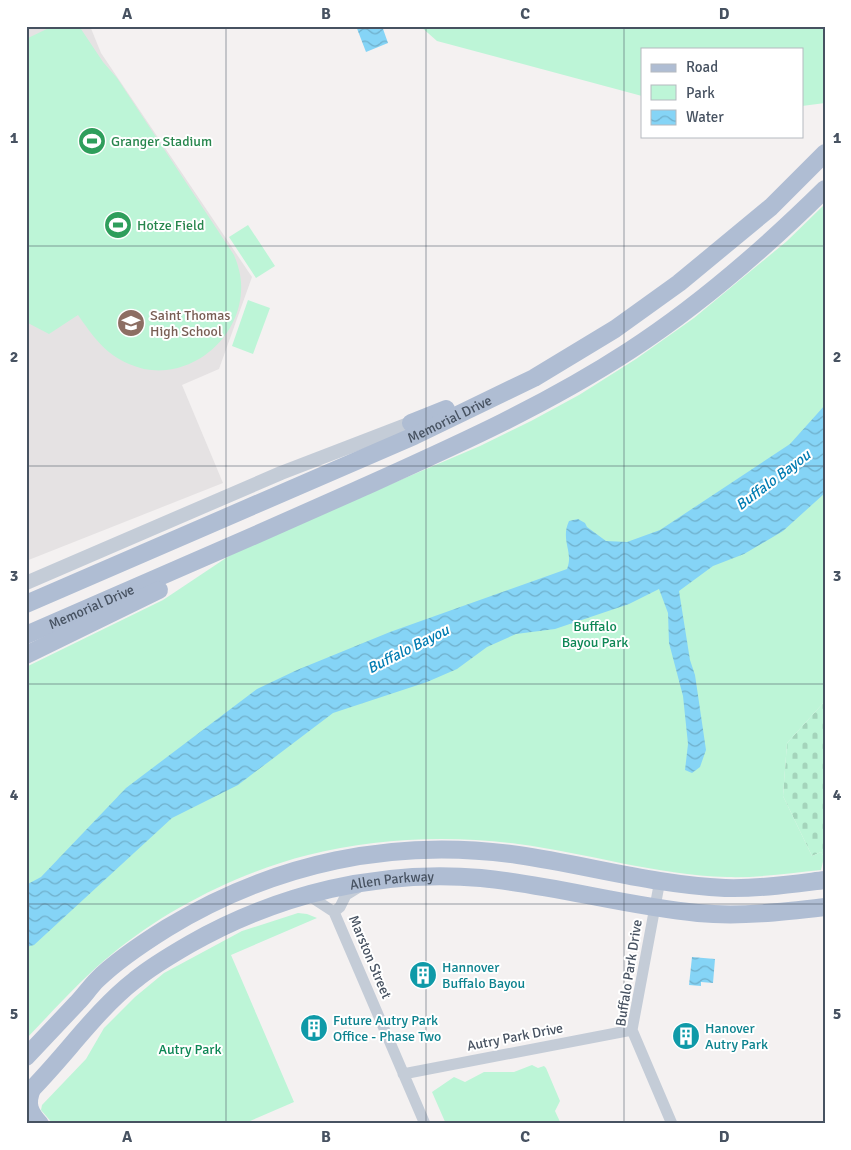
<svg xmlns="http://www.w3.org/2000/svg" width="851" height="1150" viewBox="0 0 851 1150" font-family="Signika,sans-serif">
<defs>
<pattern id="cemetery-stones" width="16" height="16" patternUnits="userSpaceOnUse" patternTransform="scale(1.25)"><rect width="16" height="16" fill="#bdf5d7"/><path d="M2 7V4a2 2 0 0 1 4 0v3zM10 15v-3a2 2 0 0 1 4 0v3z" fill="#a4d4bb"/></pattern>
<pattern id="water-waves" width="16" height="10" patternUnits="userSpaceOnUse" patternTransform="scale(1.25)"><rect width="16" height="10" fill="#85d4f6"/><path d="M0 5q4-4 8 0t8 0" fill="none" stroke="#6fafcb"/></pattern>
</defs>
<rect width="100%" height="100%" fill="#f4f1f1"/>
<path fill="#e5e2e3" d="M26 26H90L101 53 252 277 219 369 182 385 223 483 26 561Z"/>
<path fill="url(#cemetery-stones)" d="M825 701V857H824L821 852 812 856 783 796 787 743Z"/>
<path fill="#bdf5d7" d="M53 26H79L103 62 117 78 234 255C239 267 242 279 241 292 238 345 180 387 129 364 105 354 92 335 78 315L49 334 26 322V39Z
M420 26H825V103L802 106V49H642V96L437 41Z
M825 204V701L787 743 783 796 812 856 821 852 824 857 821 870C790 873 758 878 727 877 656 875 587 853 518 844 449 835 375 838 308 855 240 872 166 909 112 954 81 979 54 1010 26 1039V667L163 600 241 548 480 446 531 421 579 395 636 359 694 318 787 241Z
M248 225 275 266 256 278 229 237Z
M248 300 270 308 253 354 232 346Z
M298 913 307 914 317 918 231 955 294 1102 243 1124H53L41 1110 42 1105 86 1059 104 1028 135 997 164 973 242 931Z
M532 1065 538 1068 544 1066 546 1068 560 1101 555 1111 561 1124H446L432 1092 454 1077 465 1082 484 1072H514Z"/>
<path fill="url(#water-waves)" d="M356 26H382L388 43 366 52Z
M825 405V493L783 531 744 554 713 566 679 591 690 660 695 675 706 750 700 767 692 773 685 770 688 744 683 696 669 643 668 613 659 589 629 604 555 629 516 634 487 647 457 669 427 682 333 713 238 785 172 818 34 945 26 947V885L41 877 126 788 257 689 297 670 390 632 567 569C574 552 560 540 569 521L578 519 585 523 587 527 606 541 627 542 660 530 790 444Z
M692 957 715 959 713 983 701 982V986L689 985Z"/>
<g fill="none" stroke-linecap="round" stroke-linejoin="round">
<path stroke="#c4ccd7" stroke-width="11" d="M660 880 632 1030 672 1124
M308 895 334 912
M334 912 425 1124
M334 912 340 907 346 895 359 887
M403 1074 632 1030"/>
<path stroke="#c4ccd7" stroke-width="14" d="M26 583 281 473 411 423"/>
<g stroke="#afbdd3" stroke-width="18">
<path d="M411 423 446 409"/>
<path id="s1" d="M26 604 414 436 534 378 615 329 679 283 771 207 825 153"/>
<path id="s2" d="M26 635C137 587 247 539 357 490 450 448 543 407 629 351 700 305 764 249 825 189"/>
<path d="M26 655 159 590"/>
<path d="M26 1057C43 1039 60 1021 77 1003 84 996 90 987 97 980 117 960 143 943 167 928 274 863 394 837 518 855 587 865 655 885 725 888 758 889 792 884 825 880"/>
<path d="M32 1089C26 1104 29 1112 40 1124"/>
<path id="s3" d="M26 1095C64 1058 94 1012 135 980 152 966 171 955 190 944 278 894 380 869 481 878 554 885 625 906 698 913 740 917 783 912 825 907"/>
</g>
</g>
<path fill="none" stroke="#475261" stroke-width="1" stroke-opacity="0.55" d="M226 26V1124M426 26V1124M624 26V1124M26 246H825M26 466H825M26 684H825M26 904H825"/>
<defs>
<g id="stadium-disc" transform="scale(1.4375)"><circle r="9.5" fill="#2e9e5b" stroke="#fff"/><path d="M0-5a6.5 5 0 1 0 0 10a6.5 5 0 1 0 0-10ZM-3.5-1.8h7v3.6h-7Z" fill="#fff"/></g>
<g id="school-disc" transform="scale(1.4375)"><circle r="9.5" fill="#8d6e63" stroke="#fff"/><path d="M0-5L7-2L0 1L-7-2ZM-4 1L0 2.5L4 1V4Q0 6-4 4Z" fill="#fff"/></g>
<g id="building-disc" transform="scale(1.4375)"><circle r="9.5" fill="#0f9aa8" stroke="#fff"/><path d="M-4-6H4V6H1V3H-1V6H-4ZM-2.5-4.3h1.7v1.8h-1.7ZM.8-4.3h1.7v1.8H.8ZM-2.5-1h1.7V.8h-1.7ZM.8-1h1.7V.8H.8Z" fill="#fff"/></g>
</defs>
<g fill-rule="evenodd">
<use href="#stadium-disc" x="92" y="141"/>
<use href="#stadium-disc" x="118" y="225"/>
<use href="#school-disc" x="131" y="323"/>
<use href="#building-disc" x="423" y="975"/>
<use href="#building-disc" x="314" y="1028"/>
<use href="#building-disc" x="686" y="1036"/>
</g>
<g text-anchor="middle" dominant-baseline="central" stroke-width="4" stroke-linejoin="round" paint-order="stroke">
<g font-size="14" fill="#27864d" stroke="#fff" text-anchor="start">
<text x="111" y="141">Granger Stadium</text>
<text x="137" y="225">Hotze Field</text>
</g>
<g font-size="14" fill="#785e54" stroke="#fff" text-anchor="start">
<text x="150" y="315">Saint Thomas<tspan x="150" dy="16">High School</tspan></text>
</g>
<g font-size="14" fill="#475261" stroke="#fff">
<text stroke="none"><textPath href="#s1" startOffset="462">Memorial Drive</textPath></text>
<text stroke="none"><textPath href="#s2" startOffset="71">Memorial Drive</textPath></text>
<text stroke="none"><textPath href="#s3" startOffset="438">Allen Parkway</textPath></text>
<text transform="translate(370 957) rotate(67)">Marston Street</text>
<text transform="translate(629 973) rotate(-81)">Buffalo Park Drive</text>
<text transform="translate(515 1037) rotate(-11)">Autry Park Drive</text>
</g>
<g font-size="14" fill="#0d8755" stroke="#fff">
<text x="595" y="626">Buffalo<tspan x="595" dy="16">Bayou Park</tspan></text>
<text x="190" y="1049">Autry Park</text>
</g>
<g font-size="14" fill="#0d838f" stroke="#fff" text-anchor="start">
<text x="442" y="967">Hannover<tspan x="442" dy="16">Buffalo Bayou</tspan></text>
<text x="333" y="1020">Future Autry Park<tspan x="333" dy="16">Office - Phase Two</tspan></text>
<text x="705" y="1028">Hanover<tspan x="705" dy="16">Autry Park</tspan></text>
</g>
<g font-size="15" font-style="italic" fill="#017cb2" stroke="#fff">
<text transform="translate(773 480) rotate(-37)">Buffalo Bayou</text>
<text transform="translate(408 649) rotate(-27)">Buffalo Bayou</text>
</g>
</g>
<rect width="851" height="1150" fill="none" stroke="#ffffff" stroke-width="55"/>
<rect x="641" y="48" width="162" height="90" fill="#ffffff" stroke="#b5bac0"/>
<rect x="651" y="64" width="25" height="8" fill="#afbdd3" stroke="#b5bac0"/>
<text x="686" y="72" font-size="15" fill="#475261">Road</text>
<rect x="651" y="85" width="25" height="15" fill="#bdf5d7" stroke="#b5bac0"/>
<text x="686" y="98" font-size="15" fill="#475261">Park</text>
<rect x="651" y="110" width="25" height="15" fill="url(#water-waves)" stroke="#b5bac0"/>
<text x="686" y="122" font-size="15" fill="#475261">Water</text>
<rect x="28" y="28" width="796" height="1094" fill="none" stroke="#475261" stroke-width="2"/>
<g font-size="16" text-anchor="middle" font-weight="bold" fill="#475261">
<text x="127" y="19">A</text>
<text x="326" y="19">B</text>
<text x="525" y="19">C</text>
<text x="724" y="19">D</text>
<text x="14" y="143">1</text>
<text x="837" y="143">1</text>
<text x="14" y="362">2</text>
<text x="837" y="362">2</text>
<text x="14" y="581">3</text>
<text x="837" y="581">3</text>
<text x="14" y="800">4</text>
<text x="837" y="800">4</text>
<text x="14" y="1019">5</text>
<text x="837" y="1019">5</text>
<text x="127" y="1142">A</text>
<text x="326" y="1142">B</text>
<text x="525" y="1142">C</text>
<text x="724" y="1142">D</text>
</g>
</svg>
